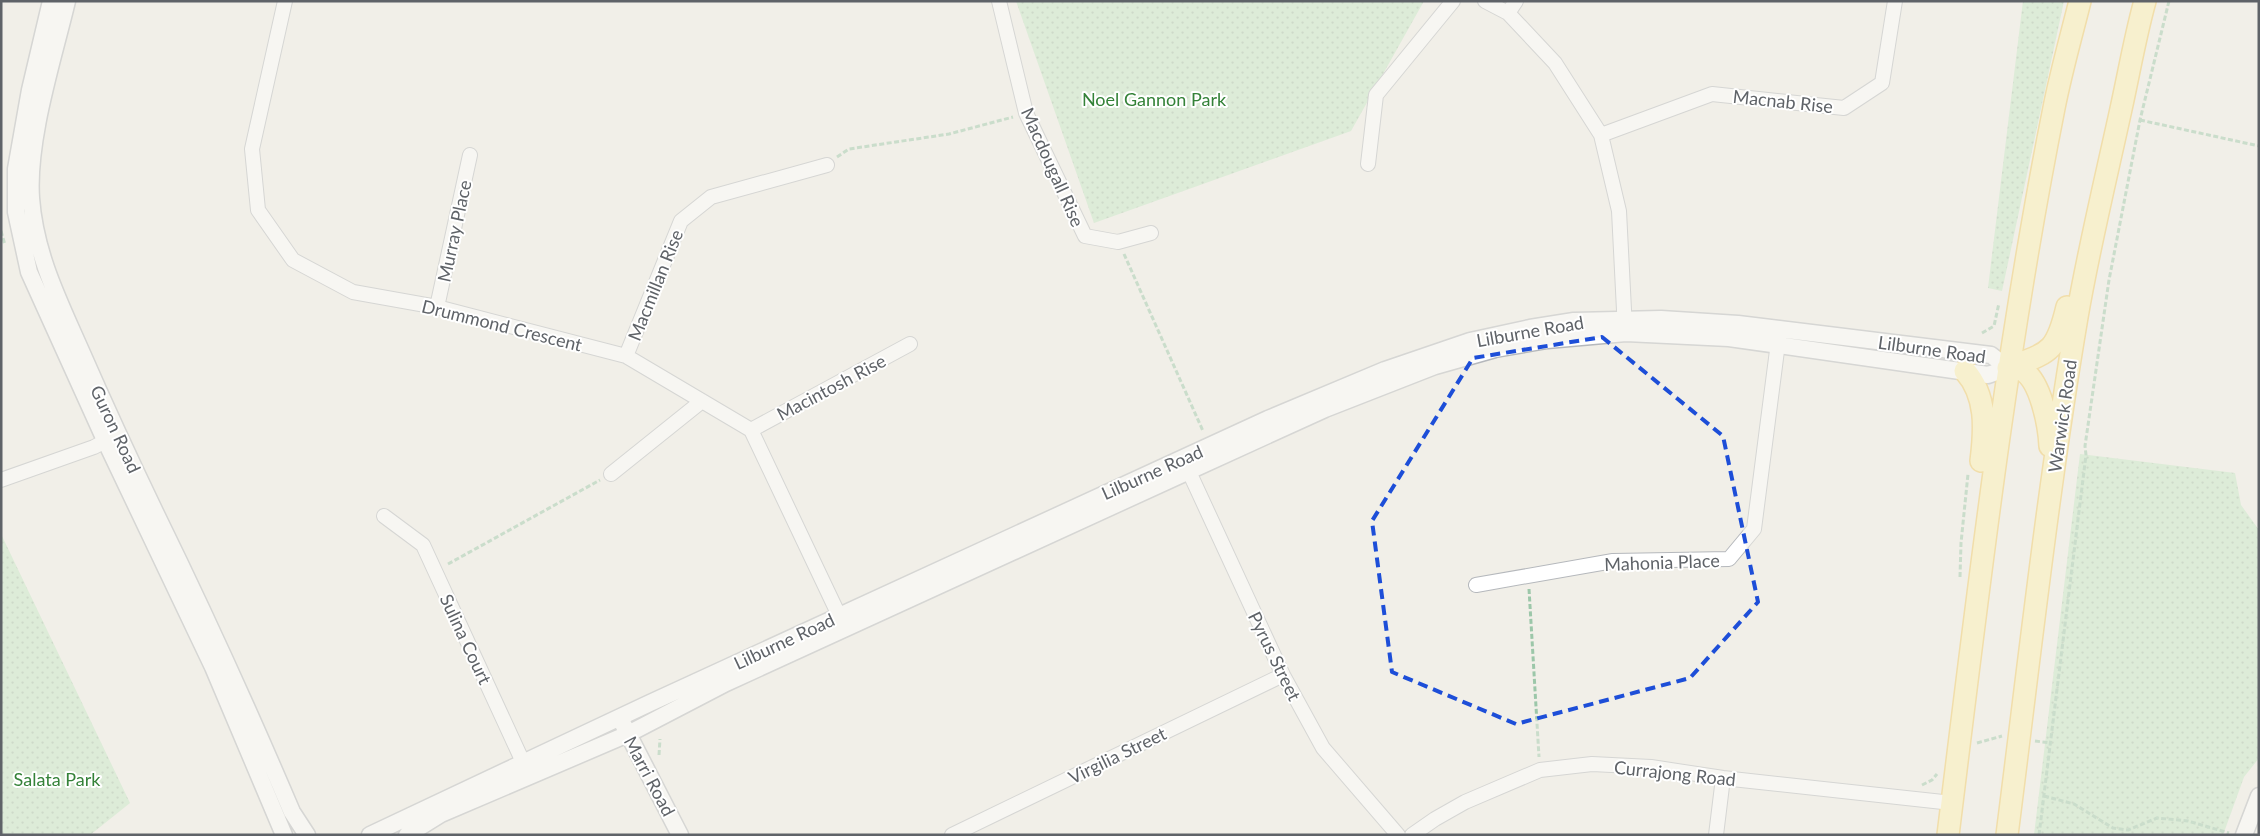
<svg xmlns="http://www.w3.org/2000/svg" width="2260" height="836" viewBox="0 0 2260 836" font-family="Lato,sans-serif">
<defs>
<pattern id="park-dots" width="8" height="8" patternUnits="userSpaceOnUse" patternTransform="scale(1.25)"><rect width="8" height="8" fill="#c5e8c5"/><path d="M2 2h.1M6 6h.1" fill="none" stroke="#a3c0a4" stroke-width="1.8" stroke-linecap="round"/></pattern>
</defs>
<rect width="100%" height="100%" fill="#f1efe8"/>
<path fill="url(#park-dots)" d="M1016 1H1424L1351 131 1094 223Z
M2023 1H2064L2002 291 1988 288Z
M2080 454 2235 473 2241 505 2259 530V758L2244 777 2223 835H2034Z
M1 534 130 803 90 835H1Z"/>
<g fill="none" stroke-linecap="round" stroke-linejoin="round">
<g stroke="#b5b8bc" stroke-width="16">
<path id="minor" d="M285 1 252 149 258 210 293 260 353 292 437 307 626 356 751 430 844 626
M999 1 1026 113 1085 236 1118 242 1151 233
M1485 1 1508 13 1555 63 1601 135 1619 211 1625 330
M1508 13 1516 1
M1601 135 1712 94 1844 108 1882 83 1895 1
M1368 164 1376 95 1453 1
M437 307 470 155
M626 356 681 221 711 197 827 165
M751 430 910 344
M1185 463 1283 675 1323 748 1398 835
M611 474 702 401
M1 480 94 447 115 436
M384 516 423 545 528 773
M1476 585 1613 561 1729 559 1754 529 1779 335
M952 835 1283 675
M1412 835 1435 819 1465 802 1540 770 1592 764 1651 767 1723 778 1952 803
M1716 835 1723 778"/>
</g>
<g stroke="#b5b8bc" stroke-width="19">
<path id="tertiary" d="M51 1 30 90 16 169V212L29 272 105 440 213 667 284 835
M67 1C53 60 27 139 31 198 35 254 59 301 81 351 105 406 130 460 156 514 204 612 249 711 292 812L307 835
M623 724 680 835
M370 835 650 703 1268 419 1385 370 1470 341 1530 328 1574 321 1661 319 1738 324 1991 355 2008 368
M407 835 441 814 628 734 726 683 1189 471 1325 409 1435 366 1495 349 1547 340 1626 333 1729 338 1988 375 2008 368
M2244 835 2259 796"/>
</g>
<g stroke="#f2c960" stroke-width="24">
<path id="primary" d="M2008 368C2050 352 2056 353 2067 307
M2008 368C2012 368 2017 368 2020 369 2041 378 2049 427 2050 446
M1965 371C1987 396 1985 429 1981 461
M1948 835C1978 592 2006 349 2054 108 2061 72 2071 37 2080 1
M2007 835C2029 662 2048 489 2077 317 2089 247 2106 178 2121 109 2129 73 2135 37 2145 1"/>
</g>
<path stroke="#9cc7a9" stroke-width="3" stroke-dasharray="5 2.5" stroke-linecap="butt" d="M2140 120 2259 146
M837 157 849 149 949 134 1013 117
M1 231 5 245
M1124 254 1203 431
M1982 333 1994 326 1999 303
M448 564 600 480
M1960 577 1961 543 1968 474
M1529 589 1539 757
M2035 741 2051 743
M1977 743 2002 736
M659 755 660 739
M1922 785 1932 780 1937 774
M2044 796 2074 804 2113 828 2128 830 2157 818 2188 821 2229 833
M2039 835 2086 455 2085 446 2109 280 2140 120 2169 1"/>
<use href="#minor" stroke="#fff" stroke-width="14"/>
<use href="#tertiary" stroke="#fff" stroke-width="16"/>
<use href="#primary" stroke="#fff2af" stroke-width="21"/>
</g>
<path d="M0 0H2260V836H0ZM1602 337 1723 436 1758 602 1690 678 1516 724 1392 672 1372 521 1473 358Z" fill="#f1efe8" fill-opacity=".55" fill-rule="evenodd"/>
<path fill="none" stroke="#1d4ed8" stroke-width="4" stroke-dasharray="10 6" stroke-linejoin="round" d="M1602 337 1723 436 1758 602 1690 678 1516 724 1392 672 1372 521 1473 358Z"/>
<g text-anchor="middle" dominant-baseline="central" stroke-width="4" stroke-linejoin="round" paint-order="stroke">
<g font-size="18" fill="#348238" stroke="#fff">
<text x="1154" y="99">Noel Gannon Park</text>
<text x="57" y="779">Salata Park</text>
</g>
<g font-size="18" fill="#5f6368" stroke="#fff">
<text transform="translate(1783 101) rotate(6)">Macnab Rise</text>
<text transform="translate(1053 167) rotate(66)">Macdougall Rise</text>
<text transform="translate(454 231) rotate(-78)">Murray Place</text>
<text transform="translate(655 285) rotate(-68)">Macmillan Rise</text>
<text transform="translate(502 325) rotate(14)">Drummond Crescent</text>
<text transform="translate(1530 331) rotate(-10)">Lilburne Road</text>
<text transform="translate(1932 349) rotate(8)">Lilburne Road</text>
<text transform="translate(831 387) rotate(-28)">Macintosh Rise</text>
<text transform="translate(2062 416) rotate(-82)">Warwick Road</text>
<text transform="translate(116 429) rotate(65)">Guron Road</text>
<text transform="translate(1152 472) rotate(-24)">Lilburne Road</text>
<text transform="translate(1662 562) rotate(-2)">Mahonia Place</text>
<text transform="translate(466 639) rotate(65)">Sulina Court</text>
<text transform="translate(784 641) rotate(-25)">Lilburne Road</text>
<text transform="translate(1275 656) rotate(64)">Pyrus Street</text>
<text transform="translate(1117 755) rotate(-26)">Virgilia Street</text>
<text transform="translate(1675 773) rotate(6)">Currajong Road</text>
<text transform="translate(650 776) rotate(62)">Marri Road</text>
</g>
</g>
<rect width="2260" height="836" fill="none" stroke="#5f6368" stroke-width="5"/>
</svg>
